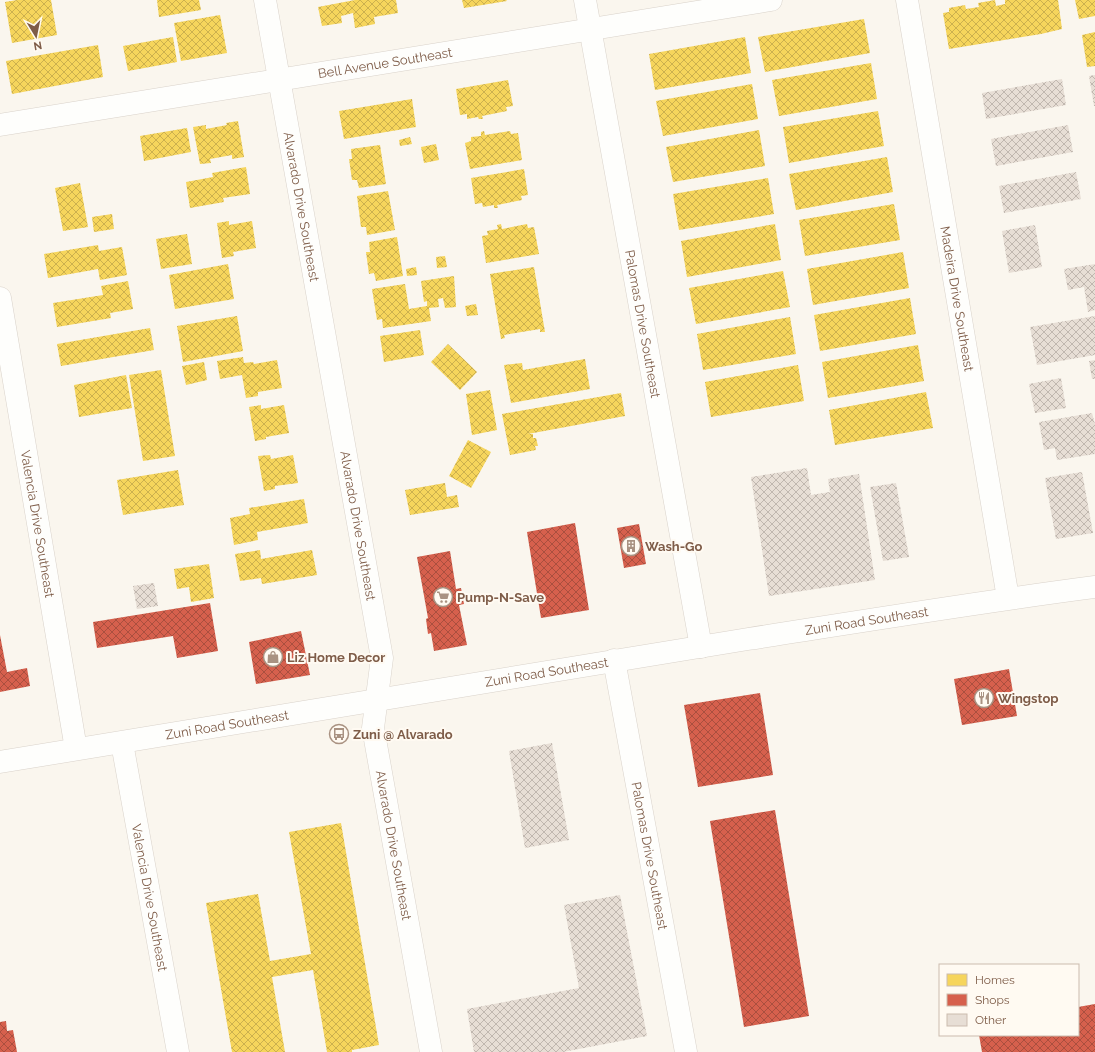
<svg xmlns="http://www.w3.org/2000/svg" width="1095" height="1052" viewBox="0 0 1095 1052" font-family="Raleway,sans-serif">
<defs>
<pattern id="homes-cross-hatch" width="8" height="8" patternUnits="userSpaceOnUse"><rect width="8" height="8" fill="#f6d55c"/><path d="M0 0l8 8M0 8l8-8" fill="none" stroke="#ccb04e"/></pattern>
<pattern id="shops-cross-hatch" width="8" height="8" patternUnits="userSpaceOnUse"><rect width="8" height="8" fill="#d6604d"/><path d="M0 0l8 8M0 8l8-8" fill="none" stroke="#aa4f3f"/></pattern>
<pattern id="building-cross-hatch" width="8" height="8" patternUnits="userSpaceOnUse"><rect width="8" height="8" fill="#e7ded5"/><path d="M0 0l8 8M0 8l8-8" fill="none" stroke="#c0b7af"/></pattern>
</defs>
<rect width="100%" height="100%" fill="#faf6ee"/>
<path fill="url(#homes-cross-hatch)" d="M17 0H51L57 35 12 43 5 2Z
M157 0H199L201 10 159 17Z
M355 0H396L398 13 374 17 375 24 355 28 353 13 341 16 342 23 322 26 318 7Z
M462 0H506L507 1 464 8Z
M995 0 996 6 1005 4V0H1058L1062 29 1041 34 949 49 943 13 949 12V8L965 5 966 9 979 7 978 3Z
M1075 0H1095V16L1079 19Z
M220 15 227 53 181 61 174 23Z
M864 19 870 53 765 72 758 37Z
M1095 32V66L1087 67 1082 35Z
M173 37 177 62 128 71 123 46Z
M745 37 751 73 655 90 649 54Z
M98 45 103 77 12 94 6 61Z
M871 63 877 99 779 116 772 80Z
M508 80 513 106 506 107 507 111 482 116 483 119H479L478 117 467 119V114L460 115 456 89Z
M752 84 758 119 663 136 656 101Z
M412 99 416 127 344 139 339 111Z
M878 111 884 146 789 163 783 127Z
M238 121 244 157 232 159V155L210 159 211 163 200 164 193 127 206 125V129L227 125 226 123Z
M187 128 191 152 144 161 140 136Z
M759 130 765 166 673 182 666 147Z
M484 131 485 135 510 131 511 134 518 133 522 160 470 169 465 143 471 141V137L481 136V132Z
M410 137 412 144 400 146 399 140Z
M436 144 439 160 424 163 421 147Z
M380 145 386 184 359 188 357 180H352L349 159H352L351 149Z
M887 157 893 192 796 210 789 174Z
M246 167 250 194 223 198 224 202 190 208 186 182 213 177 212 173Z
M524 169 528 195 521 196 522 200 497 205 498 208H494V205L483 207 482 203 475 204 471 178Z
M768 178 774 214 679 230 673 194Z
M80 183 88 227 63 231 55 188Z
M388 191 395 230 367 235 366 227H361L357 196Z
M894 204 900 240 805 256 799 220Z
M112 214 114 229 94 232 92 217Z
M229 221V225L252 221 256 248 233 252 234 256 222 258 217 223Z
M501 224 502 229 527 224 528 228 534 227 539 254 486 263 482 236 488 235 487 231 498 229 497 225Z
M775 224 781 260 687 277 681 241Z
M187 234 192 264 161 269 156 239Z
M397 237 403 276 376 281 374 273 369 274 366 252H370L369 242Z
M98 245 99 251 122 247 127 275 100 280 98 269 48 278 44 254Z
M903 252 909 288 813 305 807 269Z
M445 256 447 267 437 268 436 257Z
M228 264 234 299 175 309 169 275Z
M416 267 417 275 407 276 406 269Z
M534 267 545 332H540V329L504 335 505 338 501 339 490 274Z
M783 271 790 307 696 324 689 288Z
M454 276 456 307 445 308 443 298 438 299 439 307 429 308 431 321 383 328 382 319 377 320 372 289 405 284 409 309 427 306V301L424 302 421 281Z
M128 281 133 309 110 313 111 318 57 327 53 303 103 295 101 286Z
M910 298 916 334 820 351 814 315Z
M476 304 478 315 467 316 465 306Z
M237 316 243 351 183 362 177 326Z
M790 317 796 354 703 370 697 334Z
M150 328 154 350 61 366 57 344Z
M420 330 424 355 384 362 380 336Z
M448 344 477 372 460 390 431 362Z
M918 345 924 381 828 398 822 362Z
M243 357 244 363 253 362 254 364 277 360 282 388 258 392V396L246 398 242 375 220 379 217 361Z
M585 359 590 389 511 403 504 365 522 363 523 370Z
M204 362 207 380 186 385 182 366Z
M798 365 804 401 711 417 705 382Z
M161 370 175 456 143 461 129 375Z
M126 375 132 408 79 417 74 385Z
M490 390 497 430 472 435 466 394Z
M926 392 933 428 835 445 829 410Z
M621 393 625 416 528 434H533V438H536L538 446H535L536 450 510 455 502 414Z
M261 405V409L284 405 289 433 266 437V439L255 441 249 407Z
M468 440 491 452 471 488 449 476Z
M270 455 271 459 293 455 298 483 275 486V489L264 491 258 456Z
M178 470 184 505 123 515 117 480Z
M445 483 447 497 457 495 459 507 410 515 405 490Z
M304 499 308 523 257 532 258 540 234 545 230 518 250 514 249 508Z
M260 550 261 559 312 550 317 575 262 584 261 578 240 581 235 554Z
M209 564 214 598 191 602 189 587 177 589 174 569Z
M341 823 379 1045 352 1050V1052H327L313 970 272 977 285 1052H232L206 903 258 894 270 961 311 954 289 832Z"/>
<path fill="url(#shops-cross-hatch)" d="M575 523 589 610 541 618 527 532Z
M639 524 646 564 624 568 617 528Z
M450 551 456 589 461 588 464 604 459 605 467 645 434 651 431 633 428 634 426 619 428 618 417 557Z
M210 603 218 651 177 658 173 636 97 648 93 622Z
M301 631 310 675 256 684 249 642Z
M0 635 7 672 27 668 30 686 0 692Z
M1009 669 1017 716 962 725 954 679Z
M760 693 773 775 698 787 684 705Z
M775 810 809 1016 744 1027 710 821Z
M1095 1004V1052H982L979 1035H1078V1007Z
M6 1021 7 1031 13 1030 17 1052H0V1022Z"/>
<path fill="url(#building-cross-hatch)" d="M1095 75V106H1094L1089 76Z
M1062 79 1066 105 986 119 982 93Z
M1068 125 1073 152 996 166 991 139Z
M1076 172 1081 199 1004 213 999 186Z
M1035 225 1042 267 1009 273 1002 231Z
M1095 264V310L1088 312 1084 287 1068 290 1064 269Z
M1095 316V355L1037 365 1030 327Z
M1095 360V379H1092L1089 361Z
M1061 378 1066 408 1035 413 1029 384Z
M1092 413 1095 424V454L1057 460 1055 448 1044 450 1039 422Z
M807 468 811 495 830 492 828 479 859 474 875 580 769 596 751 477Z
M1082 472 1093 533 1056 539 1045 478Z
M896 483 909 557 883 561 870 487Z
M154 583 158 606 137 609 133 586Z
M552 743 569 840 525 848 509 751Z
M620 895 647 1036 563 1052H474L467 1009 579 988 564 905Z"/>
<g fill="none" stroke-linecap="round" stroke-linejoin="round">
<g stroke="#d9d2ca" stroke-width="23">
<g id="minor">
<path id="s1" d="M265 0 382 658 373 728 431 1052"/>
<path id="s2" d="M585 0 701 647"/>
<path id="s3" d="M907 0 1008 598"/>
<path id="s4" d="M0 125 771 0"/>
<path id="s5" d="M0 298 76 749"/>
<path id="s6" d="M614 660 686 1052"/>
<path id="s7" d="M122 743 178 1052"/>
<path id="s8" d="M0 762C249 721 498 679 748 639 864 621 979 602 1095 587"/>
</g>
</g>
<use href="#minor" stroke="#fefefc" stroke-width="22"/>
</g>
<defs>
<g id="building-ring" transform="scale(1)"><circle r="9.5" fill="#fffaf2" stroke="#a99282" stroke-width="1.5"/><path d="M-4-6H4V6H1V3H-1V6H-4ZM-2.5-4.3h1.7v1.8h-1.7ZM.8-4.3h1.7v1.8H.8ZM-2.5-1h1.7V.8h-1.7ZM.8-1h1.7V.8H.8Z" fill="#a99282"/></g>
<g id="supermarket-ring" transform="scale(1)"><circle r="9.5" fill="#fffaf2" stroke="#a99282" stroke-width="1.5"/><path d="M-6-5.5h2.5l.6 2H6L4.5 2H-2.5L-4.4-4H-6ZM-1.5 3.2a1.3 1.3 0 1 0 .1 0ZM3 3.2a1.3 1.3 0 1 0 .1 0Z" fill="#a99282"/></g>
<g id="shop-ring" transform="scale(1)"><circle r="9.5" fill="#fffaf2" stroke="#a99282" stroke-width="1.5"/><path d="M-5-2.5h2.3a2.7 3.5 0 0 1 5.4 0H5L5.5 6h-11ZM-1.5-2.5h3a1.5 2.3 0 0 0-3 0Z" fill="#a99282"/></g>
<g id="restaurant-ring" transform="scale(1)"><circle r="9.5" fill="#fffaf2" stroke="#a99282" stroke-width="1.5"/><path d="M-5-6h1v4h1v-4h1v4h1v-4h1v5L-1.5 .5V6h-2V.5L-5-1ZM5-6V6H3V1.5H1.5Q1.5-4 5-6Z" fill="#a99282"/></g>
<g id="bus-ring" transform="scale(1)"><circle r="9.5" fill="#fffaf2" stroke="#a99282" stroke-width="1.5"/><path d="M-5-6H5V4H4V6H2V4H-2V6H-4V4H-5ZM-3.5-4V0h7V-4ZM-3.5 1.2v1.5H-2V1.2ZM2 1.2v1.5H3.5V1.2Z" fill="#a99282"/></g>
</defs>
<g fill-rule="evenodd">
<use href="#building-ring" x="631" y="546"/>
<use href="#supermarket-ring" x="443" y="597"/>
<use href="#shop-ring" x="273" y="657"/>
<use href="#restaurant-ring" x="984" y="698"/>
<use href="#bus-ring" x="339" y="734"/>
</g>
<g text-anchor="middle" dominant-baseline="central" stroke-width="4" stroke-linejoin="round" paint-order="stroke">
<g font-size="13" fill="#7e5c48" stroke="#fffaf2">
<text stroke="none"><textPath href="#s4" startOffset="390">Bell Avenue Southeast</textPath></text>
<text stroke="none"><textPath href="#s1" startOffset="210">Alvarado Drive Southeast</textPath></text>
<text stroke="none"><textPath href="#s3" startOffset="303">Madeira Drive Southeast</textPath></text>
<text stroke="none"><textPath href="#s2" startOffset="329">Palomas Drive Southeast</textPath></text>
<text stroke="none"><textPath href="#s5" startOffset="229">Valencia Drive Southeast</textPath></text>
<text stroke="none"><textPath href="#s1" startOffset="534">Alvarado Drive Southeast</textPath></text>
<text stroke="none"><textPath href="#s8" startOffset="878">Zuni Road Southeast</textPath></text>
<text stroke="none"><textPath href="#s8" startOffset="554">Zuni Road Southeast</textPath></text>
<text stroke="none"><textPath href="#s8" startOffset="230">Zuni Road Southeast</textPath></text>
<text stroke="none"><textPath href="#s1" startOffset="858">Alvarado Drive Southeast</textPath></text>
<text stroke="none"><textPath href="#s6" startOffset="199">Palomas Drive Southeast</textPath></text>
<text stroke="none"><textPath href="#s7" startOffset="157">Valencia Drive Southeast</textPath></text>
</g>
<g font-size="13" font-weight="bold" fill="#7e5c48" stroke="#fffaf2" text-anchor="start">
<text x="645" y="546">Wash-Go</text>
<text x="457" y="597">Pump-N-Save</text>
<text x="287" y="657">Liz Home Decor</text>
<text x="998" y="698">Wingstop</text>
<text x="353" y="734">Zuni @ Alvarado</text>
</g>
</g>
<rect x="939" y="964" width="140" height="72" fill="#fffaf2" stroke="#cbbbae"/>
<rect x="947" y="974" width="20" height="12" fill="#f6d55c" stroke="#cbbbae"/>
<text x="975" y="984" font-size="12" fill="#7e5c48">Homes</text>
<rect x="947" y="994" width="20" height="12" fill="#d6604d" stroke="#cbbbae"/>
<text x="975" y="1004" font-size="12" fill="#7e5c48">Shops</text>
<rect x="947" y="1014" width="20" height="12" fill="#e7ded5" stroke="#cbbbae"/>
<text x="975" y="1024" font-size="12" fill="#7e5c48">Other</text>
<g transform="translate(36 36) rotate(170)" stroke="#fffaf2" stroke-width="3" paint-order="stroke">
<path d="M0-3L7 15L0 10L-7 15Z" fill="#7e5c48"/>
<text y="-6" font-size="11" font-weight="bold" text-anchor="middle" fill="#7e5c48">N</text>
</g>
</svg>
